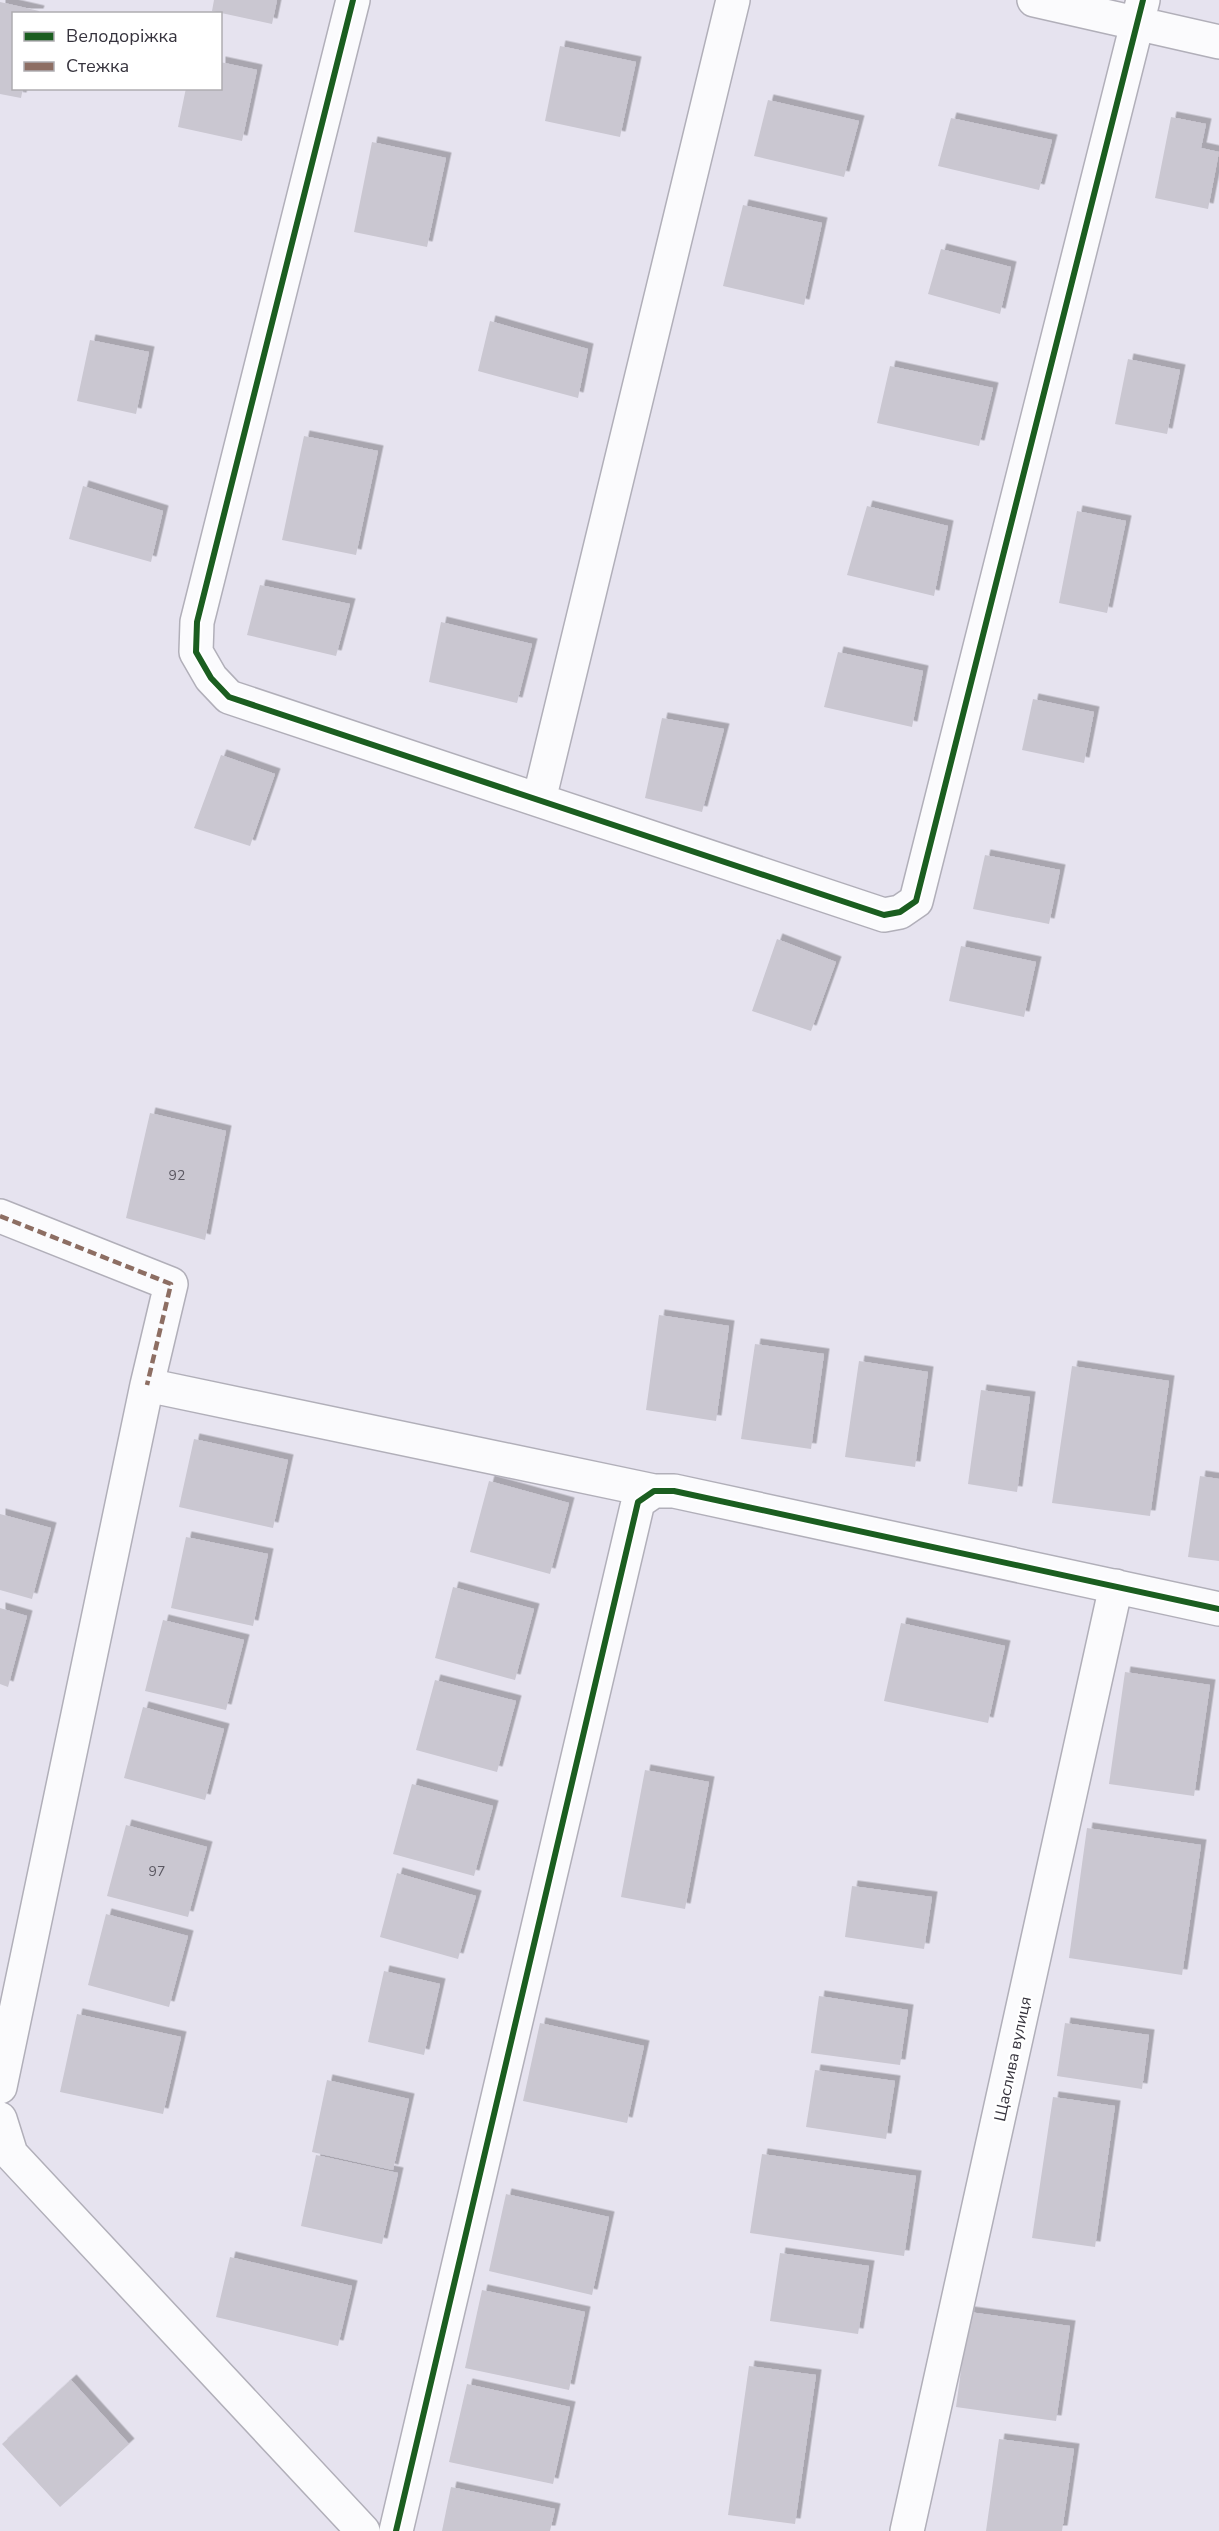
<svg xmlns="http://www.w3.org/2000/svg" width="1219" height="2531" viewBox="0 0 1219 2531" font-family="'Nunito Sans',sans-serif">
<defs>
<filter id="shadow"><feDropShadow dx="5.5" dy="-5.5" stdDeviation="0" flood-color="#0004"/></filter>
</defs>
<rect width="100%" height="100%" fill="#e6e3ef"/>
<path fill="#cac7d1" filter="url(#shadow)" d="M214 0H277L272 24 212 11Z
M0 2 39 11 38 14H14V88H23L21 98 0 94Z
M560 46 636 62 620 137 545 121Z
M220 62 257 70 242 141 178 127 186 88H220Z
M768 100 859 121 844 177 754 156Z
M1171 117 1206 124 1201 148 1219 152 1208 209 1155 198Z
M951 118 1052 140 1039 190 938 166Z
M372 142 446 158 427 247 354 232Z
M743 205 822 223 804 305 723 286Z
M941 249 1011 267 1000 314 928 294Z
M490 321 588 349 578 398 478 371Z
M90 340 149 352 136 414 77 401Z
M1128 359 1180 370 1167 434 1115 424Z
M890 366 993 388 979 446 877 423Z
M304 436 378 451 356 555 282 540Z
M83 486 163 511 151 562 69 539Z
M867 506 948 526 934 596 847 575Z
M1077 511 1126 521 1107 613 1059 603Z
M260 585 350 604 336 656 247 635Z
M441 622 532 644 517 703 429 682Z
M838 652 923 671 912 727 824 707Z
M1033 699 1094 712 1084 763 1022 750Z
M662 718 724 729 702 812 645 798Z
M221 755 275 774 250 846 194 828Z
M985 855 1060 870 1049 924 973 909Z
M777 939 836 962 811 1031 752 1011Z
M961 946 1036 962 1024 1017 949 1001Z
M150 1113 226 1131 205 1240 126 1218Z
M659 1315 729 1326 716 1421 646 1410Z
M755 1344 824 1354 811 1449 741 1439Z
M859 1361 928 1372 915 1467 845 1457Z
M1072 1366 1169 1381 1150 1516 1052 1503Z
M981 1390 1030 1397 1017 1492 968 1484Z
M194 1439 288 1460 273 1528 179 1507Z
M1200 1476 1219 1479V1561L1188 1557Z
M489 1481 569 1503 550 1574 470 1552Z
M0 1514 51 1528 32 1599 0 1590Z
M186 1537 268 1554 253 1626 171 1608Z
M453 1587 534 1609 515 1680 435 1658Z
M0 1608 27 1616 8 1687 0 1684Z
M163 1620 244 1640 226 1710 145 1691Z
M901 1623 1005 1646 988 1723 884 1701Z
M1125 1672 1210 1685 1194 1796 1109 1784Z
M435 1680 516 1701 497 1772 416 1750Z
M143 1707 224 1729 205 1800 124 1778Z
M645 1770 709 1782 685 1909 621 1897Z
M412 1784 493 1806 474 1876 393 1854Z
M126 1825 207 1847 188 1917 107 1896Z
M1087 1828 1201 1845 1182 1975 1069 1958Z
M397 1873 476 1896 458 1959 380 1937Z
M852 1886 932 1897 924 1949 845 1937Z
M106 1914 188 1936 169 2007 88 1985Z
M384 1971 440 1984 424 2055 368 2042Z
M819 1996 908 2010 900 2065 811 2053Z
M77 2014 181 2037 163 2114 60 2092Z
M540 2023 644 2046 627 2123 523 2101Z
M1065 2023 1149 2035 1142 2089 1057 2076Z
M815 2070 895 2081 886 2139 806 2127Z
M327 2080 409 2099 393 2170 312 2152Z
M1053 2097 1115 2106 1095 2247 1032 2238Z
M762 2154 916 2176 904 2256 750 2233Z
M316 2155 398 2173 382 2244 301 2226Z
M506 2194 609 2217 592 2295 489 2271Z
M780 2253 869 2266 858 2334 770 2321Z
M230 2257 352 2286 338 2346 216 2317Z
M482 2290 585 2312 569 2390 465 2368Z
M969 2312 1070 2326 1056 2421 956 2407Z
M749 2366 816 2375 795 2524 728 2515Z
M71 2380 129 2444 60 2507 2 2444Z
M467 2384 570 2407 553 2484 449 2462Z
M999 2439 1074 2449 1062 2531H986Z
M451 2487 555 2509 550 2531H442Z"/>
<g fill="none" stroke-linecap="round" stroke-linejoin="round">
<g stroke="#b1afb9" stroke-width="36">
<path id="street" d="M353 0 197 622 196 652 211 678 229 697 884 915 900 912 916 901 1143 0
M1034 0 1219 42
M539 800 733 0
M0 1216 171 1284 147 1385
M0 2087 147 1385 654 1491
M0 2119 11 2154 363 2531
M396 2531 638 1502 654 1491H674L1219 1609
M907 2531 1116 1586"/>
</g>
<use href="#street" stroke="#fbfbfd" stroke-width="33"/>
<path stroke="#8d6e63" stroke-width="4.5" stroke-dasharray="9 4.5" stroke-linecap="butt" d="M0 1216 171 1284 147 1385"/>
<g stroke="#fff" stroke-width="10">
<path id="cycleway" d="M353 0 197 622 196 652 211 678 229 697 884 915 900 912 916 901 1143 0
M396 2531 638 1502 654 1491H674L1219 1609"/>
</g>
<use href="#cycleway" stroke="#1b5e20" stroke-width="6"/>
</g>
<g text-anchor="middle" dominant-baseline="central" stroke-width="4.5" stroke-linejoin="round" paint-order="stroke">
<g font-size="14" fill="#5b5862">
<text x="177" y="1175">92</text>
<text x="157" y="1871">97</text>
</g>
<g font-size="16" fill="#36333d" stroke="#fff">
<text transform="translate(1013 2059) rotate(-78)">Щаслива вулиця</text>
</g>
</g>
<rect x="12" y="12" width="210" height="78" fill="#ffffff" stroke="#afadb1" stroke-width="1.5"/>
<rect x="24" y="32" width="30" height="9" fill="#1b5e20" stroke="#afadb1" stroke-width="1.5"/>
<text x="66" y="42" font-size="18" fill="#36333d">Велодоріжка</text>
<rect x="24" y="62" width="30" height="9" fill="#8d6e63" stroke="#afadb1" stroke-width="1.5"/>
<text x="66" y="72" font-size="18" fill="#36333d">Стежка</text>
</svg>
